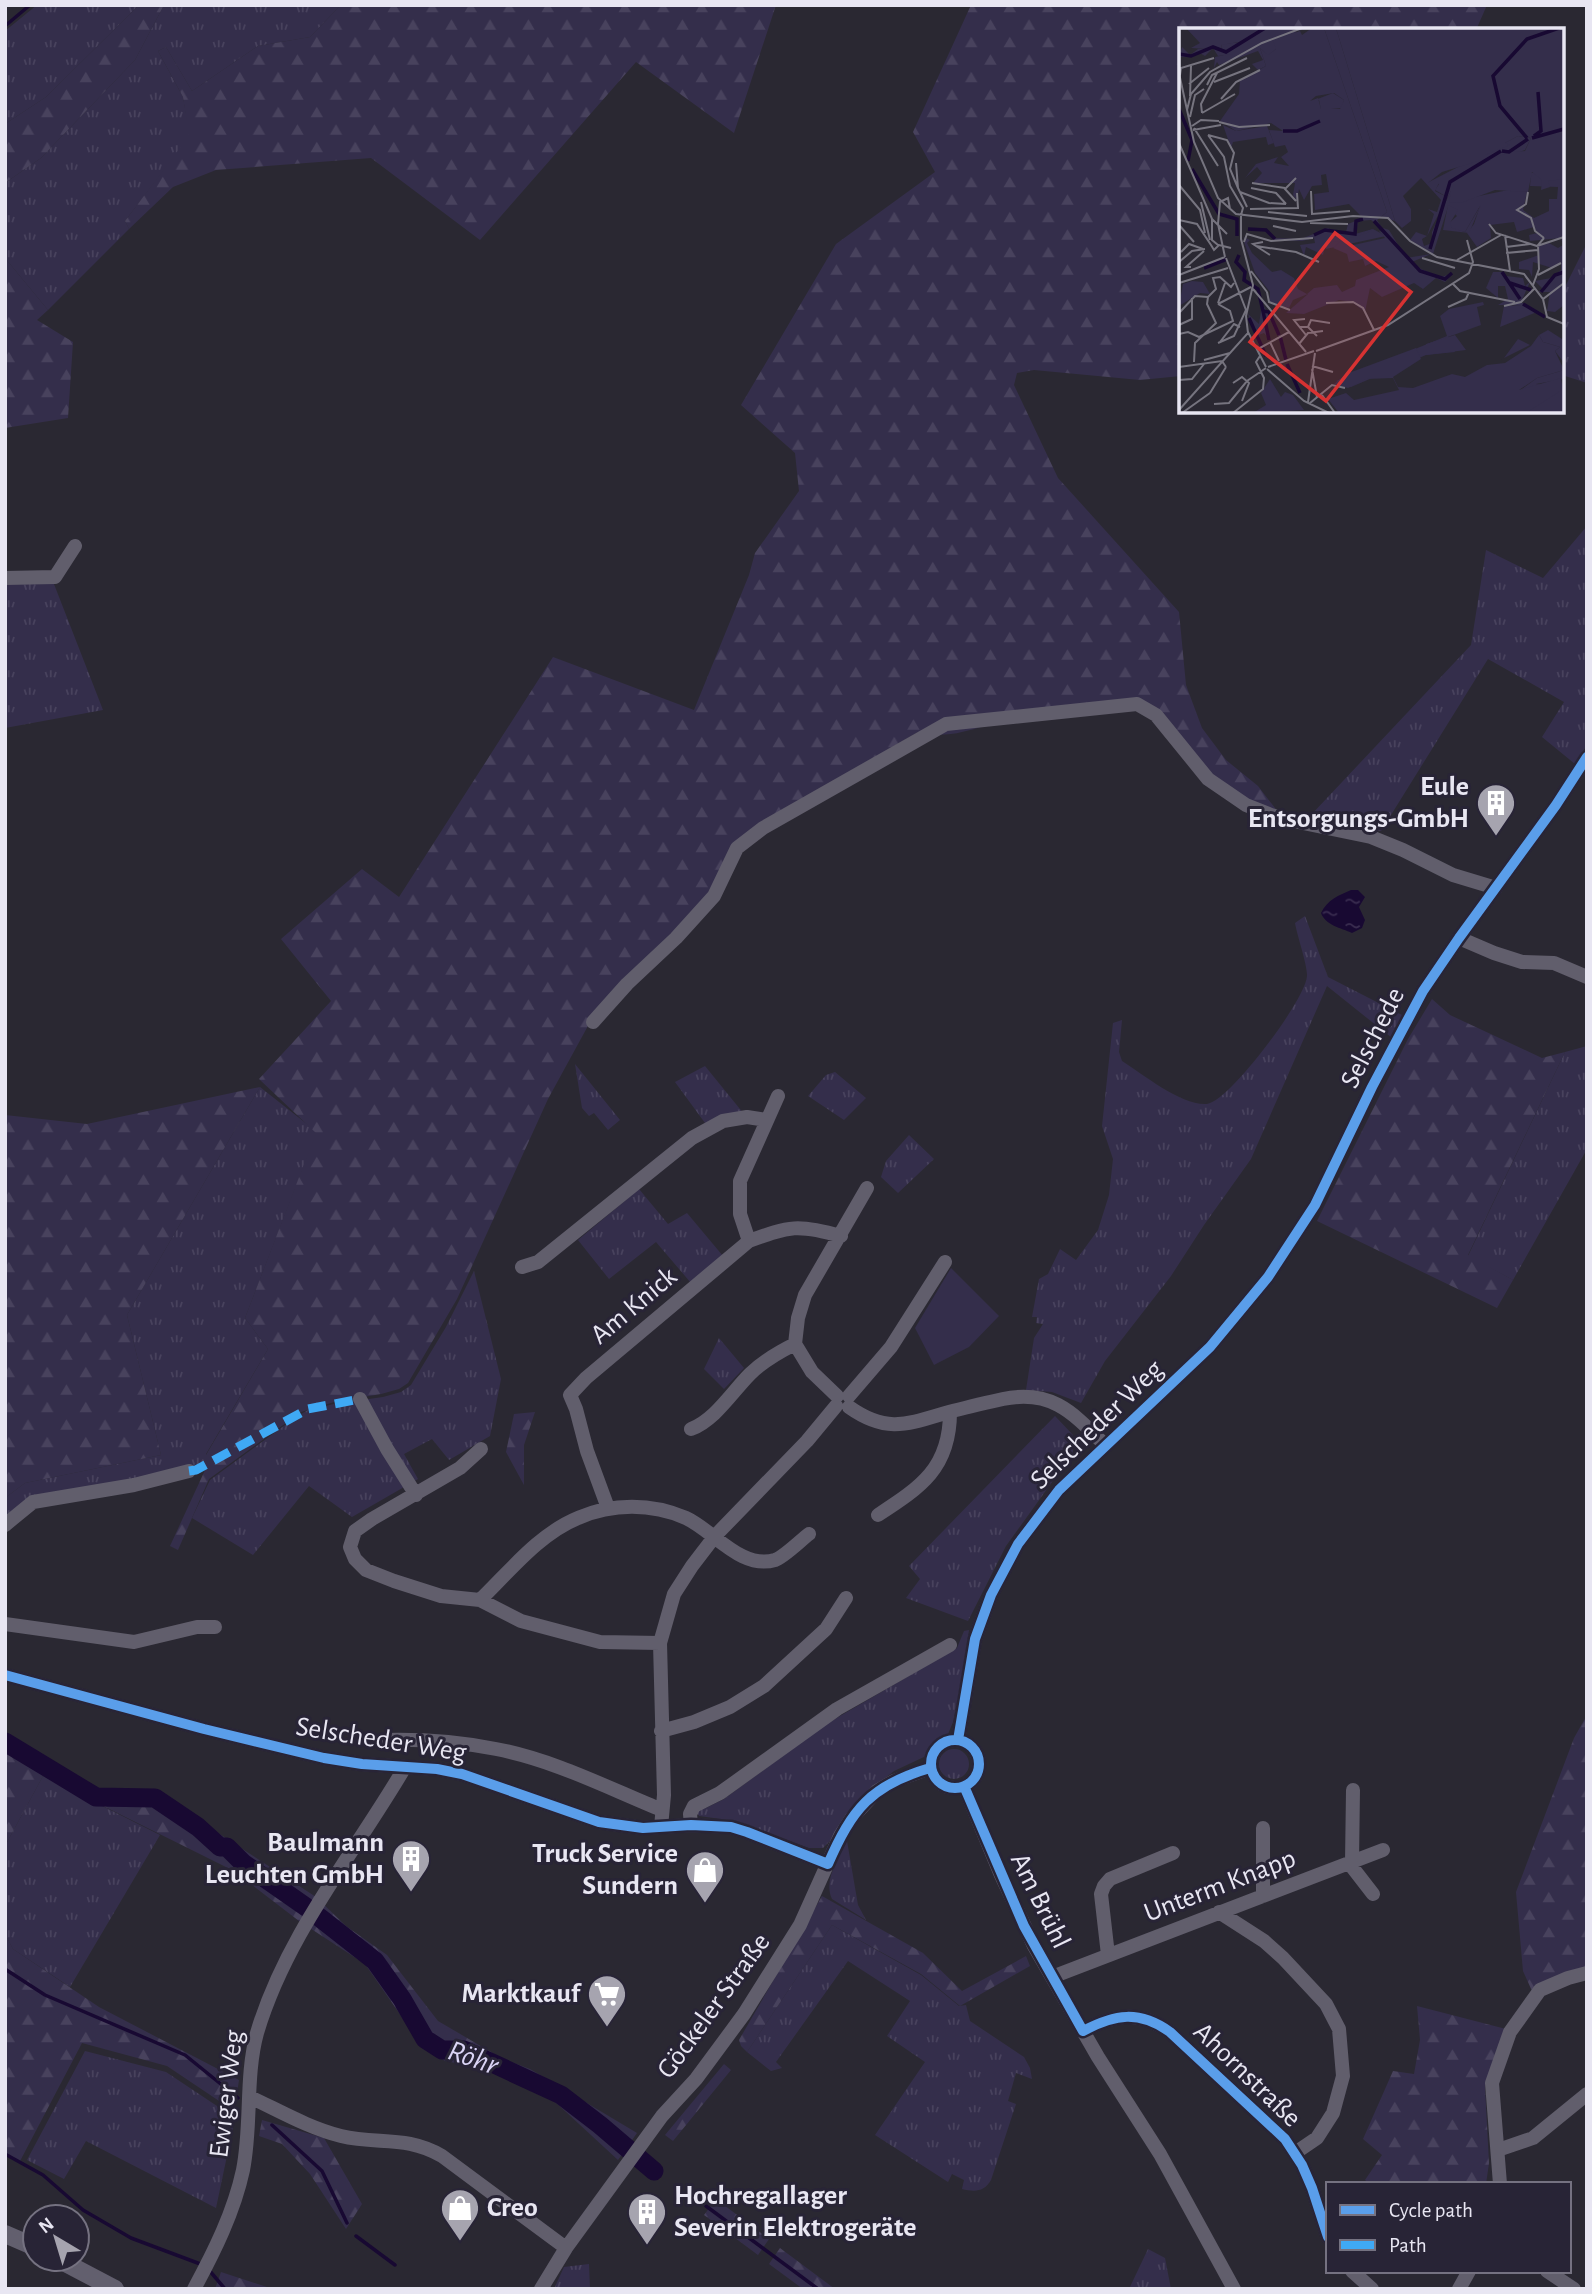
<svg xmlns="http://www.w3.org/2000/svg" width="1592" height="2294" viewBox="0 0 1592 2294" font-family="'Alegreya Sans',sans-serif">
<defs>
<pattern id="grass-tufts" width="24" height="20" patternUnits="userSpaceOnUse" patternTransform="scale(1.75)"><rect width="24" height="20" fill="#342e4b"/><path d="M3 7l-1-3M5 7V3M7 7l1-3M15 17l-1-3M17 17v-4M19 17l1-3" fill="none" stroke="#48425d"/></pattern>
<pattern id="forest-firs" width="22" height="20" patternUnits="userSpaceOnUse" patternTransform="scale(1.75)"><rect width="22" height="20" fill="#342e4b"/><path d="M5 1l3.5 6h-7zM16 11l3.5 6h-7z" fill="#48425d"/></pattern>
<pattern id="water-ripples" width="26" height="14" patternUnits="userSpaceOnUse" patternTransform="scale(1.75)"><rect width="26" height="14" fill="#180932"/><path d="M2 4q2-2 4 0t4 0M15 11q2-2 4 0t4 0" fill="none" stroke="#3a2d50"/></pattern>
</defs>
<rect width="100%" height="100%" fill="#2a2832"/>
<path fill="url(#grass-tufts)" d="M37 5H139L46 97 5 124V31Z
M164 5H341L310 37 258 46 192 91 166 47 158 51 183 97 190 136 125 221 129 229 48 310 5 258V183L41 158 135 60Z
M1587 243V383L1562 375V293Z
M1587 526V745L1575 764 1542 737 1564 702 1488 659 1381 831 1311 815 1471 645 1486 550 1543 578Z
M52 579 103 710 5 728V581Z
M1305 916 1328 977 1404 1016 1392 1038 1327 986 1251 1159 1204 1225 1171 1276 1105 1361 1081 1403 1052 1392 1026 1390 1034 1338 1043 1324 1036 1323 1037 1317H1032L1039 1279 1048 1274 1060 1249 1076 1260 1098 1230 1109 1195 1113 1159 1102 1126 1113 1023 1122 1020 1119 1052 1122 1061C1144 1075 1182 1106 1207 1104 1229 1102 1306 999 1307 976 1308 967 1297 935 1295 923Z
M1587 1046V1149L1513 1280 1468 1256 1565 1052Z
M575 1064 620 1120 608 1130 594 1113 589 1116 582 1108Z
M705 1066 744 1114 705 1123 675 1082Z
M835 1072 866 1098 844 1120 808 1096 826 1075Z
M260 1087 317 1132 245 1318 268 1349 206 1454V1468L34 1499 5 1522V1498L25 1483 161 1455 127 1315Z
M909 1135 934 1159 898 1193 881 1177 886 1161Z
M639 1189 668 1224 687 1213 723 1256 691 1283 656 1242 609 1279 578 1240Z
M474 1271 501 1379 490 1436 449 1460 432 1439 404 1454 418 1479 352 1517 309 1486 253 1555 192 1518 210 1480 296 1417 308 1410 334 1404 383 1397 401 1392 411 1385 446 1327Z
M719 1338 744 1368 724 1389 704 1369Z
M1055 1416 1073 1435V1453L1006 1546 968 1621 906 1598 920 1579 909 1566Z
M969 1630 960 1688 953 1722 948 1734 934 1745 926 1756 894 1771 865 1794 843 1819 831 1840 823 1848H809L736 1821 699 1816 697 1812 700 1809 706 1808 724 1799 828 1723 957 1648 964 1631Z
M939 1764a15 15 0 1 1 30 0a15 15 0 1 1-30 0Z
M43 1776 160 1835 70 1987 13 1949 5 1934V1846Z
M847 1841 858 1905 866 1920 832 1899C823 1880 839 1858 847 1841Z
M832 1925 921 1975 959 2006 966 2005 970 2021 1024 2057 1030 2068 1032 2079 1016 2073 1008 2101 1016 2104 991 2180C984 2192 975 2192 962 2189L964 2180 952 2174 948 2182 875 2135 925 2062 887 2036 910 2001 848 1961 776 2062 782 2068 771 2071 747 2052Z
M85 2051 166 2072 235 2118 216 2208 86 2141 64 2179 27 2160Z
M1148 2249 1165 2258 1171 2289H1129Z
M589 2264 590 2289H554L564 2267Z"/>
<path fill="url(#forest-firs)" d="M139 5H164L135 60 41 158 5 183V124L46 97Z
M341 5H776L734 133 636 62 480 240 371 158 216 170 173 187 129 229 125 221 189 136 183 97 158 51 166 47 192 91 258 46 310 37Z
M971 5H1487L1476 30H1181V376L1140 380 1034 370 1017 373 1014 385 1058 478 1179 612 1186 685 1202 728 1226 760 1258 786 1278 812 1264 810 1209 774 1139 701C1096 707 1052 712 1009 720 975 726 953 741 918 732L759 825 711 894 589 1024 548 1099 457 1299 408 1383 399 1389 381 1394 334 1402 301 1412 209 1479 178 1550 170 1546 206 1468V1455L268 1349 245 1318 316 1133 259 1079 331 1001 281 939 362 869 399 897 553 657 694 710 749 575 755 553 799 491 795 453 741 405 836 244 935 172 913 132Z
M5 258 48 310 37 320 73 342 68 418 5 428Z
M1432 999 1450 1015 1542 1058 1565 1052 1468 1255 1513 1280 1497 1308 1317 1221 1408 1039Z
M260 1087 127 1315 161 1455 25 1483 5 1498V1115L87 1124Z
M535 1412 524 1445V1485L506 1452 514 1414Z
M1587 1715V1968L1532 1991 1523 1971 1516 1892 1574 1738Z
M5 1738 97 1791 155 1792 316 1897 346 1926 387 1955 438 2021 503 2059 530 2069 637 2133 618 2160 552 2099 512 2074 445 2061 420 2043 365 1964 299 1921 234 1871 43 1776 5 1846Z
M822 1896 923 1953 962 1991 1026 1956 1030 1966 960 2006 921 1974 832 1925 747 2052 741 2046 739 2040Z
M5 1934 13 1949 99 2007 239 2080 234 2111 167 2066 82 2043 19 2163 5 2155Z
M1417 2006 1506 2029 1485 2087 1489 2163 1486 2184H1370L1365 2180 1382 2155 1363 2139 1393 2071 1414 2074 1420 2040Z
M724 2064 731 2070 673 2141 665 2135Z
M262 2120 324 2138 362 2204 346 2229 310 2174 282 2144 259 2136Z
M716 2199 769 2239 758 2255 704 2215Z
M780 2248 835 2289H803L769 2264Z
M221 2272 273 2289H215Z"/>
<path fill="#342e4b" d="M951 1268 999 1316 969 1347 934 1365 915 1328Z"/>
<path fill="url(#water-ripples)" d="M1351 890H1358L1365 897 1359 907 1365 920 1362 928 1352 933C1341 928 1325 925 1321 913 1327 900 1339 895 1351 890Z"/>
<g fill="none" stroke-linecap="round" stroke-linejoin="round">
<path stroke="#180932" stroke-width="3.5" d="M5 26 30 5
M5 1969 45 1995 185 2055 238 2098
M272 2125 322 2171 347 2223
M5 2154 43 2175 83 2210 131 2238 203 2265
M706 2206 818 2289
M356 2236 395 2265
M209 2270 225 2289"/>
<path stroke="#180932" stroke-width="19" d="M5 1742 96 1797 155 1798 198 1827 220 1847H227L243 1863 306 1907
M319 1917 375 1961 402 1999 425 2039 442 2050H464L561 2095 600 2125 654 2171"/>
<path stroke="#615e6c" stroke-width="14" d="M5 578 55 577 75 546
M1459 938 1494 953 1522 962 1554 963 1587 977
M593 1022 627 984 676 938 714 896 737 848 763 828 946 724 1137 704 1156 715 1208 779 1246 805 1271 815 1303 823 1371 837 1403 850 1453 875 1496 888
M749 1241 740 1214V1181L778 1096
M522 1267 538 1262 692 1138 723 1121 747 1117 767 1120
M837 1396 812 1372 795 1344 798 1318 805 1295 867 1188
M849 1396 891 1347 945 1262
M360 1399 387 1449 416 1495
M849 1407C887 1434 908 1424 949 1412 967 1407 985 1403 1003 1399 1052 1389 1073 1413 1105 1445
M691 1429C715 1420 732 1392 750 1374 763 1361 779 1352 795 1344
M481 1449 460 1468 372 1519 355 1531 350 1547 355 1559 366 1570 394 1581 441 1596 480 1600 521 1621 600 1642 660 1643
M608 1508 587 1451 576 1409 570 1395 586 1378 749 1241C790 1226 798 1224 841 1236
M878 1515C921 1487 950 1468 950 1412
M5 1525 33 1502 134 1485 189 1471
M480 1600C510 1571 539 1534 578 1518 612 1503 652 1503 686 1518 714 1531 741 1570 775 1560 784 1557 801 1540 809 1534
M5 1624 134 1642 197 1627H215
M5 1675 204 1729 324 1758 362 1764 437 1769 462 1774 599 1822 643 1828 691 1825 731 1827 747 1832 828 1864
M661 1731 694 1722 730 1707 764 1686 826 1629 846 1598
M931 1764a24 24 0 1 1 48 0a24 24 0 1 1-48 0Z
M384 1740C421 1739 460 1742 496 1749 554 1760 608 1788 662 1810
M958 1740 975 1639 991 1595 1018 1544 1059 1490 1210 1347 1268 1277 1315 1205 1372 1087 1423 991 1459 938 1556 805 1587 757
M964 1786 1001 1875 1034 1946 1098 2057 1160 2154 1234 2289
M691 1825 690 1814 694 1806 720 1793 837 1709 950 1645
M661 1827 664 1795 660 1643 674 1594 692 1566 715 1536 807 1441 836 1406
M1263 1828V1896
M1352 1862 1353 1790
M1349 1863 1373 1894
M1219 1912 1264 1941 1283 1958 1326 2004 1339 2029 1343 2076 1333 2113 1317 2138 1295 2153
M1108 1955 1101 1894 1104 1886 1110 1879 1173 1853
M1052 1977 1383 1850
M1083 2031C1115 2014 1139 2010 1170 2032L1285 2139 1302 2165 1312 2188 1328 2237
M250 2097C280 2111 309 2128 341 2136 378 2145 406 2135 442 2156L566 2248
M1498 2150 1533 2138 1587 2094
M1500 2184 1492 2083 1510 2032 1540 1990 1568 1978 1587 1973
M1352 2271 1372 2289
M1547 2271 1574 2289
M194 2289C214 2252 234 2212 243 2170 252 2125 245 2077 257 2033 286 1935 354 1854 405 1767
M541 2289 566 2248 662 2116 696 2079 744 2014 800 1925 840 1836 851 1819 877 1791 894 1781 930 1768
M1459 2289 1469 2271"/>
<path stroke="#625f6e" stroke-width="18" d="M5 2234 35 2247
M58 2259 115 2289"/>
<path stroke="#3fa9f5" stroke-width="9" stroke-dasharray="18 9" stroke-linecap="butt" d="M189 1471 196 1470 308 1409 360 1399"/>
<g stroke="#282436" stroke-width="15">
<path id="cycleway" d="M5 1675 204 1729 324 1758 362 1764 437 1769 462 1774 599 1822 643 1828 691 1825 731 1827 747 1832 828 1864C852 1809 871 1785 930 1768
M931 1764a24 24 0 1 1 48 0a24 24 0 1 1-48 0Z
M958 1740 975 1639 991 1595 1018 1544 1059 1490 1210 1347 1268 1277 1315 1205 1372 1087 1423 991 1459 938 1556 805 1587 757
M964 1786 1024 1926 1083 2031C1115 2014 1139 2010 1170 2032L1285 2139 1302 2165 1312 2188 1328 2237"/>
</g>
<use href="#cycleway" stroke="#5a9eea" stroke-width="10"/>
</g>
<defs>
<g id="building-pin" transform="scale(2.0125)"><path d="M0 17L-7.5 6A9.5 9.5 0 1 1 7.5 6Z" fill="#a6a4af" stroke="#282436"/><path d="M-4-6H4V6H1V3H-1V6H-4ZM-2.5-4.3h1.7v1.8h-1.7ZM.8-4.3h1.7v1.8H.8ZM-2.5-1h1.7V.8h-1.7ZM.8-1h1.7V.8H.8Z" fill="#fff"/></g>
<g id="shop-pin" transform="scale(2.0125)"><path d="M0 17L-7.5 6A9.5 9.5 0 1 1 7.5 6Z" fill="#a6a4af" stroke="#282436"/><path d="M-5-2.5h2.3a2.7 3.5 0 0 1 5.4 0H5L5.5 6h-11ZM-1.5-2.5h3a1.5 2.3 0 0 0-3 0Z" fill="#fff"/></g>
<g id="supermarket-pin" transform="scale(2.0125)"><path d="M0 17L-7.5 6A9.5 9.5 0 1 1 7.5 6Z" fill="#a6a4af" stroke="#282436"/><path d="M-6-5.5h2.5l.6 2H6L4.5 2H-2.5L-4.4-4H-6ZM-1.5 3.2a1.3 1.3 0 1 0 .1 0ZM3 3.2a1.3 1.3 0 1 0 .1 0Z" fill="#fff"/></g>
</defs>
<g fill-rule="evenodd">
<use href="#building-pin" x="1496" y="803"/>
<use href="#building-pin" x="411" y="1859"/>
<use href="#shop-pin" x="705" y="1870"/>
<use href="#supermarket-pin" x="607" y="1994"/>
<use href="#shop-pin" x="460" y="2208"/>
<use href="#building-pin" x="647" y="2212"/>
</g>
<g text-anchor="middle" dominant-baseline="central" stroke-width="6" stroke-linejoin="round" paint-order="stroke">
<g font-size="28" font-weight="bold" fill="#e8e6f2" stroke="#282436" text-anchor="end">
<text x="1469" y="787">Eule<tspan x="1469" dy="32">Entsorgungs-GmbH</tspan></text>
<text x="384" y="1843">Baulmann<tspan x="384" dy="32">Leuchten GmbH</tspan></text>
<text x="678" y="1854">Truck Service<tspan x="678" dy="32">Sundern</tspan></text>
<text x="580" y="1994">Marktkauf</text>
<text x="674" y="2196" text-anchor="start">Hochregallager<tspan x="674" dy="32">Severin Elektrogeräte</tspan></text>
<text x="487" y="2208" text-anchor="start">Creo</text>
</g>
<g font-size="28" fill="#e8e6f2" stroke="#282436">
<text transform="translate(1373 1038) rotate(-63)">Selschede</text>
<text transform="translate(634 1306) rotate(-40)">Am Knick</text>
<text transform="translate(1097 1425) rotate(-44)">Selscheder Weg</text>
<text transform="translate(381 1740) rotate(9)">Selscheder Weg</text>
<text transform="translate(1220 1886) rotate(-21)">Unterm Knapp</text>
<text transform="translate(1040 1901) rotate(64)">Am Brühl</text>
<text transform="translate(714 2006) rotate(-54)">Göckeler Straße</text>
<text transform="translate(1247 2075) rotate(44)">Ahornstraße</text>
<text transform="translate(227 2094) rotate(-83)">Ewiger Weg</text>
</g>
<g font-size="30" font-style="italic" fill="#dad4f5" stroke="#282436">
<text transform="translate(473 2058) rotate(19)">Röhr</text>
</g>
</g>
<g transform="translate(1179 28)">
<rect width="385" height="385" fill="#2a2832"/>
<path d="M89 0H133L118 3 89 28 81 20 87 38 79 42 73 36 84 32 79 23 40 37 38 34 35 40 36 29 54 25 53 20 43 23 42 16 63 14ZM145 0H157L216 193 202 189 208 184ZM154 65 165 72 163 80 142 82 140 72 131 74ZM44 97 57 103 88 98 95 115 89 117 87 109 54 114 52 120ZM339 108 352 110 346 122 286 143 271 152 268 169 256 162 260 156 248 155ZM385 140V277L376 284 368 283 371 264H358L365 262 356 253 372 250 382 242V234L373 240 354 234 353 249 350 242 340 241V234L360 227 359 218 370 215 379 220 384 217 382 210 351 213 350 207 358 205 355 199 338 204 335 194 311 197 312 210 298 219 288 205 295 196 301 178 286 204 273 201 270 195 278 188 269 179 254 226 231 212 237 204 248 208 243 211 245 218 253 215V204L273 160 271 174 334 161 348 164 344 182 355 190 370 183V171H378L379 159 351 158 352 145ZM194 201 207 208 147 221V214ZM314 244H324L329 252 327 248 344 250 346 258 351 254 342 274 358 284 321 299 325 278 343 277H319L329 271 326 258H319V270L307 260ZM304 274 305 277 298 279 302 297 269 309 276 324 247 327 172 359 157 353 268 308 261 288 270 281ZM369 302 383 311 385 307V335L376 323 381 319 364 314 360 307ZM339 311 351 317 319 333 325 330ZM385 342V351L357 356 384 360 385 385H347L340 363 358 350Z" fill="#342e4b"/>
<path d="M7 0H89L66 13 42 17 43 23 54 19V26L39 28 34 20 26 28 19 24 12 29H0L3 19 11 27 19 21H27L12 20 21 15ZM133 0H145L208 184 198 192 203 200 192 192 179 193 177 207 194 201 188 205 161 213 147 214 144 227 127 219 125 228 121 217 136 215 135 210 123 213 95 212 88 202 96 210 122 211 149 200 155 205 167 204 169 196 184 190 170 176 136 182 135 166 150 164 147 146 142 147 143 157 133 158 125 172 120 161 118 172 114 167 116 155H74L83 145 78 139 66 150 77 136 99 129 95 135 110 138 102 129 109 124 106 117 96 119 90 102 104 103 92 95 57 103 41 93 60 66 61 52 87 38 81 20 89 27 97 21 94 12 121 3 123 7ZM155 65 165 72 161 81H142L139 70 131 73 137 68ZM385 0V151L369 153 371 159 362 162 363 152 353 144 349 164 316 162 282 175 270 174 272 163 248 208 255 186 249 181 258 184 262 172 242 150 224 168 232 181V193L223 200 216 193 157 0ZM339 108 352 110 346 123 330 124 286 143 271 152 268 169 256 163 260 155H249L263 144 306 131V127L331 117 326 115ZM269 177 279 182 271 195 273 200 286 204 302 177 290 205 264 202ZM204 200 210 202 227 230 252 226 233 234 242 241 261 249 273 246 266 254 257 250 244 261 235 255 203 269 191 260 186 284 173 274 160 272 125 286 107 285 129 266 114 272 110 280 90 274 91 264 76 245 65 214V209L71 212 68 215 73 225 93 244 102 242 115 250 119 261 128 266 135 260 158 257 163 264 176 258 177 252 210 239 197 233 186 238 184 231 170 234 168 226 154 220 162 213 170 218 206 210 200 203 206 205ZM13 253 24 254 31 266 21 265 0 278 4 256ZM83 276 97 296 108 330 93 291 85 298 91 312 85 305 77 308 69 286 80 296ZM276 307 287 322 247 327V316ZM360 307 364 314 381 319 376 323 385 342 358 350 340 362 382 350 385 367 383 362 347 385H160L149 371 167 365 175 372 220 362 214 350 187 351 169 360 155 356 167 346 237 320 242 331 214 349 219 359 234 360 273 346 286 349 308 337 326 335 352 318ZM91 351 102 369 106 364 114 367 125 382 74 385 87 377 82 365Z" fill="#342e4b" fill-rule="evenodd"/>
<path fill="none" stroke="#180932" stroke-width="3.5" d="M0 26 12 28 34 19 47 24 86 0M0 81 13 112 9 133M104 103H118L141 93M355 108 362 103 359 64M348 110 321 78 314 48 348 11 380 0M353 110 385 101M323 123 330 124 349 111M13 141 40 186 58 191V208M195 193 241 243 266 251 273 245M69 201 87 202 96 211M135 207 146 202 176 206 177 193 184 191M251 221 271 154 322 123M60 227 57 234 66 244 65 252 79 261 84 283 90 284 100 307M25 240 48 231M323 244 341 271M331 255 352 262M362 264 376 247 385 244M344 276 366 289M84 283 90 312M70 290 87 328M101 308 107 332M108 336 121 365"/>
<path fill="none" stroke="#76747f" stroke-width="2" d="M0 45 15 114 39 170 57 186 123 194 174 188 209 190 231 213 258 229 345 246 364 271 385 255M1 47 2 40 35 30M35 54 71 40M10 56 30 40M28 57 33 47 68 30M11 68 12 38M42 71 57 54 81 42M8 82 12 66 31 44 83 15 123 0M23 85 22 76 38 45M23 85 56 66M11 89 16 67 25 61M40 94 60 99 91 97M13 98 22 92 40 93M15 100 39 138M14 102 42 97M29 107 45 129 51 158 64 180 62 187M29 107 48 112 55 125 51 141 59 160M0 115 33 191 48 206M57 135 59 160 68 179M117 150 106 161 117 173M73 155 106 160M0 157 21 182 26 205M72 160 97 165 107 176M132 163 133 186 171 183M61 164 90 175 107 176M349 164 347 176 338 182 352 190 356 203 365 210M22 174 31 212M71 181 119 180 118 165M89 184 128 188M33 191V212L39 217M0 192 18 196 32 217M131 195 169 196M310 196 317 205 358 218M0 197 15 214M94 198 117 203M326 207 331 243M65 214 68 206 92 213 134 210M84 214 74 216 91 227M32 217 35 222 40 217 52 220M77 218 117 224 140 234M358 218 385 209M327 219 351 216M2 224 10 216 24 221M327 225 359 222M46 229 39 196 41 174 49 170 51 181M243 230 276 240M278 232 322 207M0 234 13 223 26 221M12 239H7L25 223M72 243 88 264M0 247 46 229M359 247 382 235M0 255 49 240M274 256 281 263 336 274M354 257 360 241 359 217 365 210M74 261 127 324M88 264 90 274 111 282M29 269 37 261 34 250 41 249 52 259 55 255M364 271 368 289 385 296M39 275 46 255M147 275 174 274 184 280 195 302M39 276 72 259M325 278 342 274 355 261M269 279 287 271 290 264M1 284 16 268 29 269M126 291 115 292 127 307M0 297 13 291V270M120 299H129L138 308M129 299 132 292 151 295M69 304 87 339M0 306 9 304 20 309M20 309 54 293 51 283 39 276M41 314 55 296 61 299M91 314 100 333M39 315 55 308 67 282 47 230M120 316 129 305 144 303M79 321 110 304M137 323 209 297 290 245 294 234 288 212M25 332 51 325M15 334 16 315 37 295 28 276 29 269M133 338 154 344M0 339 43 333 47 339M89 339 135 323M88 341 125 373 150 385M133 341 138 369M0 352 13 351 25 336M54 355 63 349 70 355 63 373M31 365 47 339M143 367 156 385M129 374 136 325M131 375 153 357 166 360M35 376 50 375 68 353 87 340M0 382 69 305 67 288 74 257 62 211V187M3 385 31 365M54 385 84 361 85 350 77 334 81 328"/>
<path fill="#d73232" fill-opacity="0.15" stroke="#d73232" stroke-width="3.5" d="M156 205 232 264 147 373 71 314Z"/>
<rect width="385" height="385" fill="none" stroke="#e8e6f2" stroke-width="3.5"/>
</g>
<rect width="1592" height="2294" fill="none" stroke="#e8e6f2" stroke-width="14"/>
<rect x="1326" y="2182" width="245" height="91" fill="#282436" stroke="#757281" stroke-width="2"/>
<rect x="1340" y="2205" width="35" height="10" fill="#5a9eea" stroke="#757281" stroke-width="2"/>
<text x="1389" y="2217" font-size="21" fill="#e8e6f2">Cycle path</text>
<rect x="1340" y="2240" width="35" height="10" fill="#3fa9f5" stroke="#757281" stroke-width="2"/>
<text x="1389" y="2252" font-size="21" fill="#e8e6f2">Path</text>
<g transform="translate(56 2238) rotate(322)"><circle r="33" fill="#282436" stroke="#757281" stroke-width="2"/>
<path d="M0-5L12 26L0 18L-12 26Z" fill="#a6a4af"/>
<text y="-10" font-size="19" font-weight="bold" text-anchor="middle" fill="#e8e6f2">N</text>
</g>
</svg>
